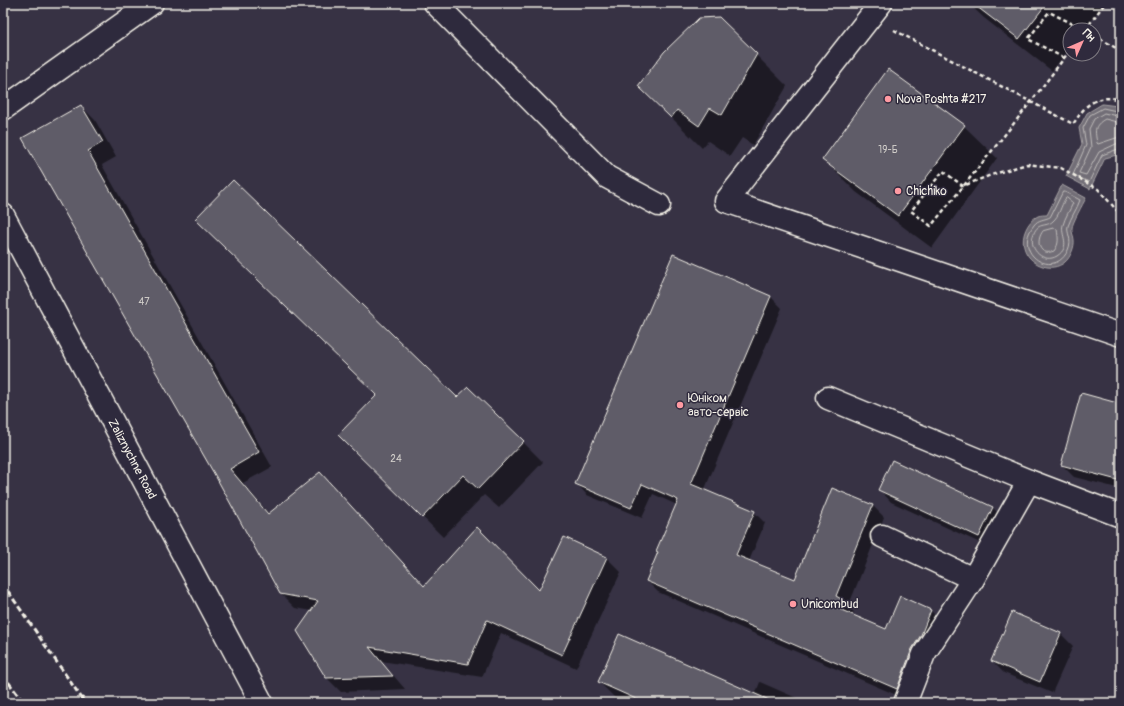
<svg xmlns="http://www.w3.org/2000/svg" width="1124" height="706" viewBox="0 0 1124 706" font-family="Pangolin,sans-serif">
<rect width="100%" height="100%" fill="#373244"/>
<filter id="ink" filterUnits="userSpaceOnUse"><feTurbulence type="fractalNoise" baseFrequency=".025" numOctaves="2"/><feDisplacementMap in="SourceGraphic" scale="8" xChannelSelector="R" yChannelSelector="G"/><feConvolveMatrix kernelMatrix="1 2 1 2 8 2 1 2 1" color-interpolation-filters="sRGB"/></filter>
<g filter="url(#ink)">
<path fill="#726e77" stroke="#a6a2a4" d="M1102 104 1118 106 1121 110V151L1117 155 1105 158 1090 189 1066 176 1082 144 1079 128 1087 113Z
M1062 185 1086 198C1083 204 1072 223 1072 228 1071 232 1074 236 1074 240 1075 247 1070 258 1065 262 1051 274 1028 264 1024 247 1021 237 1027 221 1038 216 1041 215 1044 215 1047 215Z"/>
<path fill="#0007" d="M968 3H1105L1084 30H1070V48L1052 71 984 18Z
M756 55 787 86 753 145 742 138 730 156 708 141 702 148 640 86Z
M81 106 95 120 116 157 102 165 272 467 243 483 269 514 425 587 539 592 564 538 607 558 621 572 576 668 501 633 482 677 381 661 405 689 341 692 327 678 313 611 295 608 281 594 216 476 24 139Z
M964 126 997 158 932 248 856 192 824 160Z
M771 297 782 308 704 491 754 512 765 523 749 561 796 581 833 489 873 506 884 517 848 607 854 612 852 616 886 630 900 598 931 611 942 622 908 700 658 592 647 581 677 505 653 494 642 518 587 495 576 483Z
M457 399 523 442 543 462 499 508 484 495 443 537 360 456Z
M1121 405V489L1074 477 1062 465Z
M880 490 993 508 1004 519 991 548 891 502Z
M1012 613 1061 634 1073 646 1052 693 1004 673 992 661Z
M599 682 755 695 760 682 808 703H622L618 701Z"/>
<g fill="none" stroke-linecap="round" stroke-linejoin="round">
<path stroke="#c0bdbb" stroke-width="1" d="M1121 112 1103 108 1090 115 1083 128 1086 145 1073 175 1089 182 1102 155 1121 148
M1121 117 1104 113 1094 119 1089 129 1091 147 1079 173 1086 175 1099 152 1116 144 1121 143
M1121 123 1105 119C1093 126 1095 131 1097 143L1098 144 1116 138 1121 137
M1063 192H1065L1080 200C1077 209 1071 217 1068 226 1066 233 1073 239 1068 250 1054 281 1011 253 1034 225 1038 219 1045 220 1050 217Z
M1067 198 1073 203C1070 210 1065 217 1063 225 1060 235 1072 246 1057 256 1044 264 1029 250 1033 236 1037 221 1046 228 1053 221 1059 216 1061 206 1065 199Z
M1054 228 1057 229C1058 238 1060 243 1054 251 1039 257 1035 241 1043 231Z"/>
</g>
<path fill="#5f5c67" stroke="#f4f1e8" d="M972 3H1047L1019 39Z
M719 17 757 54 722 115 710 108 699 126 677 110 671 118 638 86 664 52 699 18Z
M888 69 965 125 898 216 822 160Z
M81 105 103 142 88 151 259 452 230 469 268 514 320 472 424 586 477 527 539 590 564 537 607 557 562 655 487 620 468 664 369 647 393 676 326 678 297 631 318 601 280 594 216 477 22 138Z
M233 180 457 397 468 387 524 441 478 489 463 475 422 518 338 435 377 395 195 219Z
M673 254 771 296 691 484 755 511 736 555 795 579 832 488 873 505 836 596 843 600 839 609 886 629 900 596 931 610 921 635 912 649 897 689 646 581 658 552 656 551 678 500 642 484 631 508 575 484Z
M1081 393 1121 404V481L1061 465Z
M892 460 993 507 979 537 878 490Z
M1012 612 1061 633 1040 682 991 661Z
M619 634 776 703H645L598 682Z"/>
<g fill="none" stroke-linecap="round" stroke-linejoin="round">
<g stroke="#f4f1e8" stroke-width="25">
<g id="minor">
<path d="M435 3 607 177 659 205"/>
<path d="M881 3 726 201 1121 335"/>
<path d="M3 109 152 3"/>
<path id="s1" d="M3 215 262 703"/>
<path d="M828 398 1029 481 1121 516"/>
<path d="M882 536 973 579"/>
<path d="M905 703 924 654 973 579 1029 481"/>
</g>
</g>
<path stroke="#f4f1e8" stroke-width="2.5" stroke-dasharray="4 3" stroke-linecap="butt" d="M894 30 1073 124C1077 119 1080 113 1085 108 1093 99 1110 95 1121 101
M1085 30 1105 3
M1094 35 1121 51
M1070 50C1026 110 978 168 931 226L911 211 943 171 963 186 991 175 1027 164 1061 168 1098 189 1121 215
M1064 58 1028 39 1049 12 1085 30
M1116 98 1121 89"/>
<use href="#minor" stroke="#2f2a3d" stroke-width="22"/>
<path stroke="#f4f1e8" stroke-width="3" stroke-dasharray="6 3" stroke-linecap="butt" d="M3 584 85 703
M3 675 24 703"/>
</g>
</g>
<g fill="#ff9aa2" stroke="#2f2a3d" stroke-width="1.5">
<circle cx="888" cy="99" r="4"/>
<circle cx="898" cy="191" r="4"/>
<circle cx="680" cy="405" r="4"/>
<circle cx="793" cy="604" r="4"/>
</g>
<g text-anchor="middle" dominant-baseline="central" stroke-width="3" stroke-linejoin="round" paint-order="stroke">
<g font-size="10" fill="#cfccc8">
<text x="888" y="150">19-Б</text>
<text x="144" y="302">47</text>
<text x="396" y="459">24</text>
</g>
<g font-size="12" fill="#f4f1e8" stroke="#2f2a3d" text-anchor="start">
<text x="896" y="99">Nova Poshta #217</text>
<text x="906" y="191">Chichiko</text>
<text x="688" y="398">Юніком<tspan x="688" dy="14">авто-сервіс</tspan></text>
<text x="801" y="604">Unicombud</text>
</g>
<g font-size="12" fill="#f4f1e8" stroke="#2f2a3d">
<text stroke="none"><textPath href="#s1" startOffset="276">Zaliznychne Road</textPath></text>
</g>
</g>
<rect width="1124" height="706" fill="none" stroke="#2f2a3d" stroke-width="16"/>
<rect x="8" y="8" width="1108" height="690" fill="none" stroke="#f4f1e8" stroke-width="1.5" filter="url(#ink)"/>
<g transform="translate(1082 42) rotate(45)"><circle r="19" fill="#2f2a3d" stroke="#7e7a81"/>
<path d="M0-3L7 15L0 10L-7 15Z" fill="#ff9aa2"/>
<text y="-6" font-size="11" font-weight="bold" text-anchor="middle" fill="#f4f1e8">Пн</text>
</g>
</svg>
